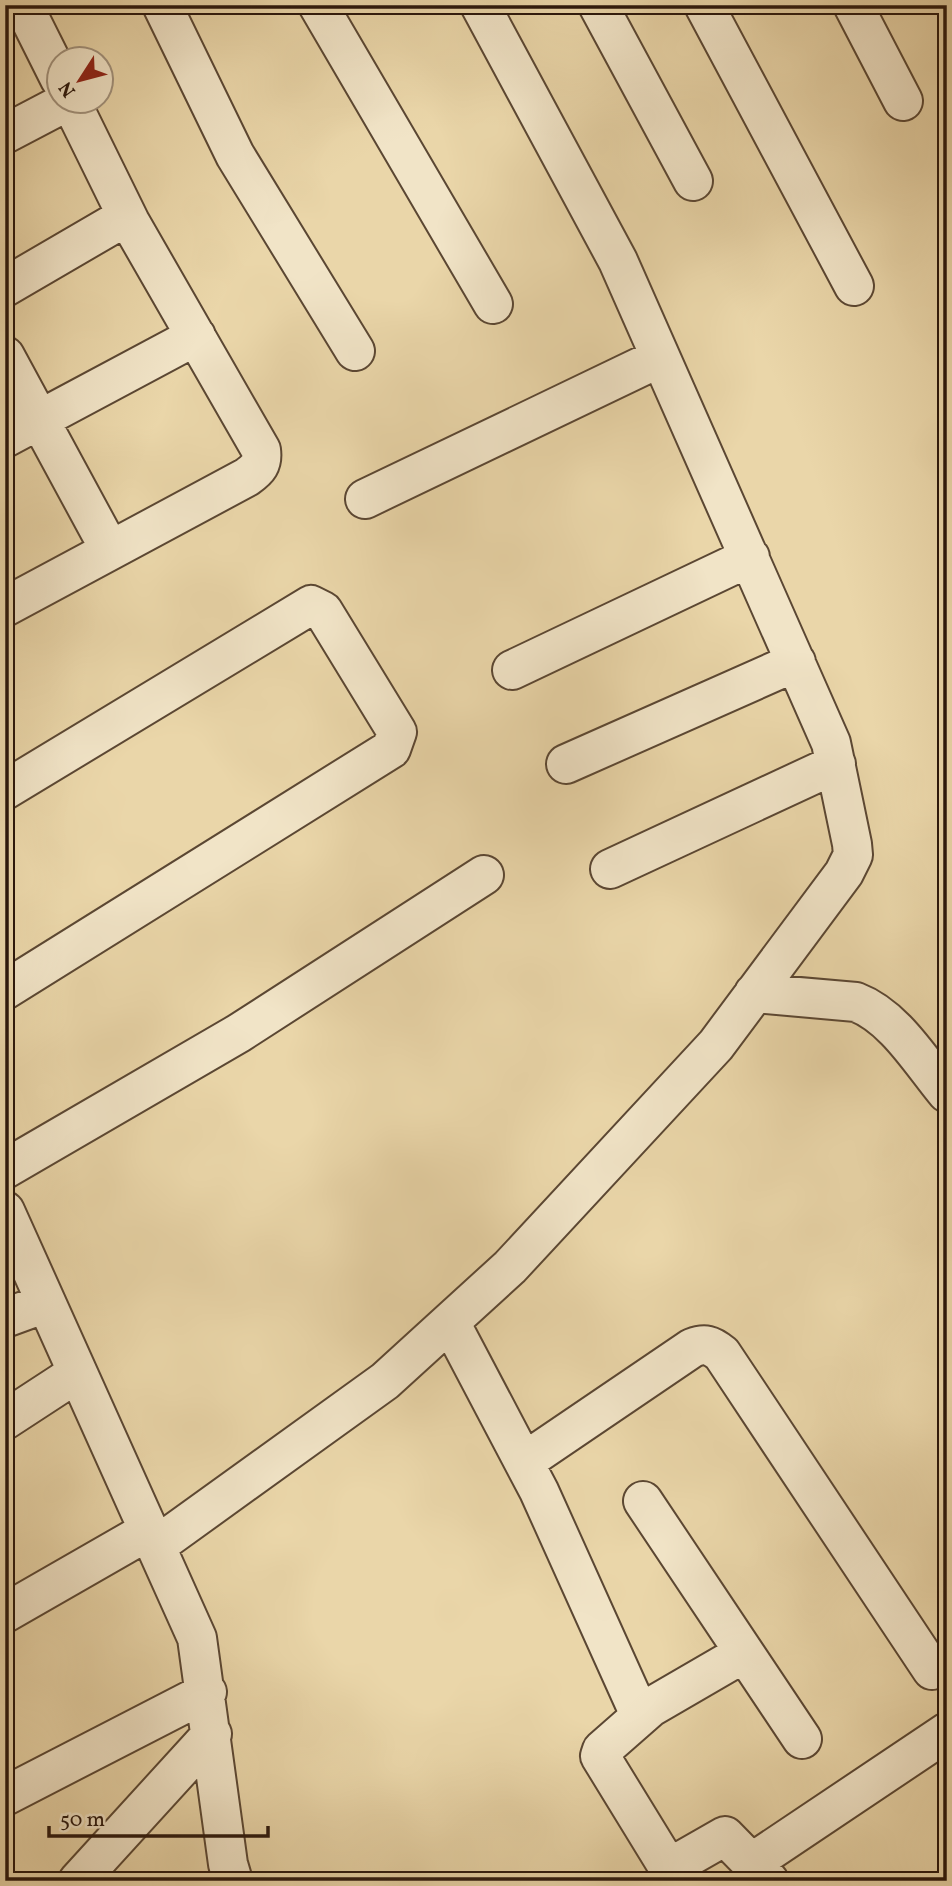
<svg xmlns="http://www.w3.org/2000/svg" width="952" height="1886" viewBox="0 0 952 1886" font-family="Vollkorn,serif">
<rect width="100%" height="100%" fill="#ead6a9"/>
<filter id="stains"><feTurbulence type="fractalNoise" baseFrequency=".00286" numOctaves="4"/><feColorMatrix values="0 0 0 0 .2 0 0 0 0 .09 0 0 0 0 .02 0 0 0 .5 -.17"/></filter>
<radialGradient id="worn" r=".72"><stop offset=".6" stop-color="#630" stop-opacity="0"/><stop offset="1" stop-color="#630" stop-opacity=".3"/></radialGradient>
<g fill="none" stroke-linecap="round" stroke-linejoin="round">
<g stroke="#5b4733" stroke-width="42">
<path id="minor" d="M23 5 60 79
M162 5 235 155 355 351
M318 5 493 304
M598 5 693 181
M704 5 854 286
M853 5 903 101
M5 134 66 102
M5 287 127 216
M5 356 110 550
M5 438 196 336
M365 499 659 358
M5 607 247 477C258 469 263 464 261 450L130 222 71 102
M512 670 750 557
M566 764 796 662
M5 790 311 605 323 611 397 732 391 749 5 990
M610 869 836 764
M754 993 856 1002C895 1017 921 1062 947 1093
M5 1169 239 1033 484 875
M5 1211 197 1638 228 1864 233 1881
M5 1318 46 1303
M450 1322 539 1491 635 1704 651 1707 744 1653
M5 1420 77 1373
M524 1462 692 1348C705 1343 711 1345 722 1354L932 1670
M643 1501 802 1739
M156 1546 385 1381 510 1267 716 1045 844 873 853 855 852 844 831 743 618 261 480 5
M5 1613 148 1531
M651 1707 602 1750 600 1756 665 1862 676 1864 725 1836 769 1881
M5 1796 207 1692
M753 1862 947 1732
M78 1881 212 1734"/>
</g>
<use href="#minor" stroke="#f1e4c7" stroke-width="38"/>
</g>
<rect width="952" height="1886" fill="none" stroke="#ead6a9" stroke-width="28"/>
<rect x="7" y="7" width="938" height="1872" fill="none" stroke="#2b170c" stroke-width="3.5"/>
<rect x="14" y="14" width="924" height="1858" fill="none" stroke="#2b170c" stroke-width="2"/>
<g transform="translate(80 80) rotate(234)"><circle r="33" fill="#f1e4c7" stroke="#a2927c" stroke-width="2"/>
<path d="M0-5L12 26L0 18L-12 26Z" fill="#8f2418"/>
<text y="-10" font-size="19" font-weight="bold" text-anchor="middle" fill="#2b170c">N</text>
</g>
<path d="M49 1826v10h219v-10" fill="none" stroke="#2b170c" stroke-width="3.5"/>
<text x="60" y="1826" font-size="21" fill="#2b170c" stroke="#f1e4c7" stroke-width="5" paint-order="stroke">50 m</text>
<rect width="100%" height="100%" filter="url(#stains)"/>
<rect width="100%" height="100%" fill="url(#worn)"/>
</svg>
